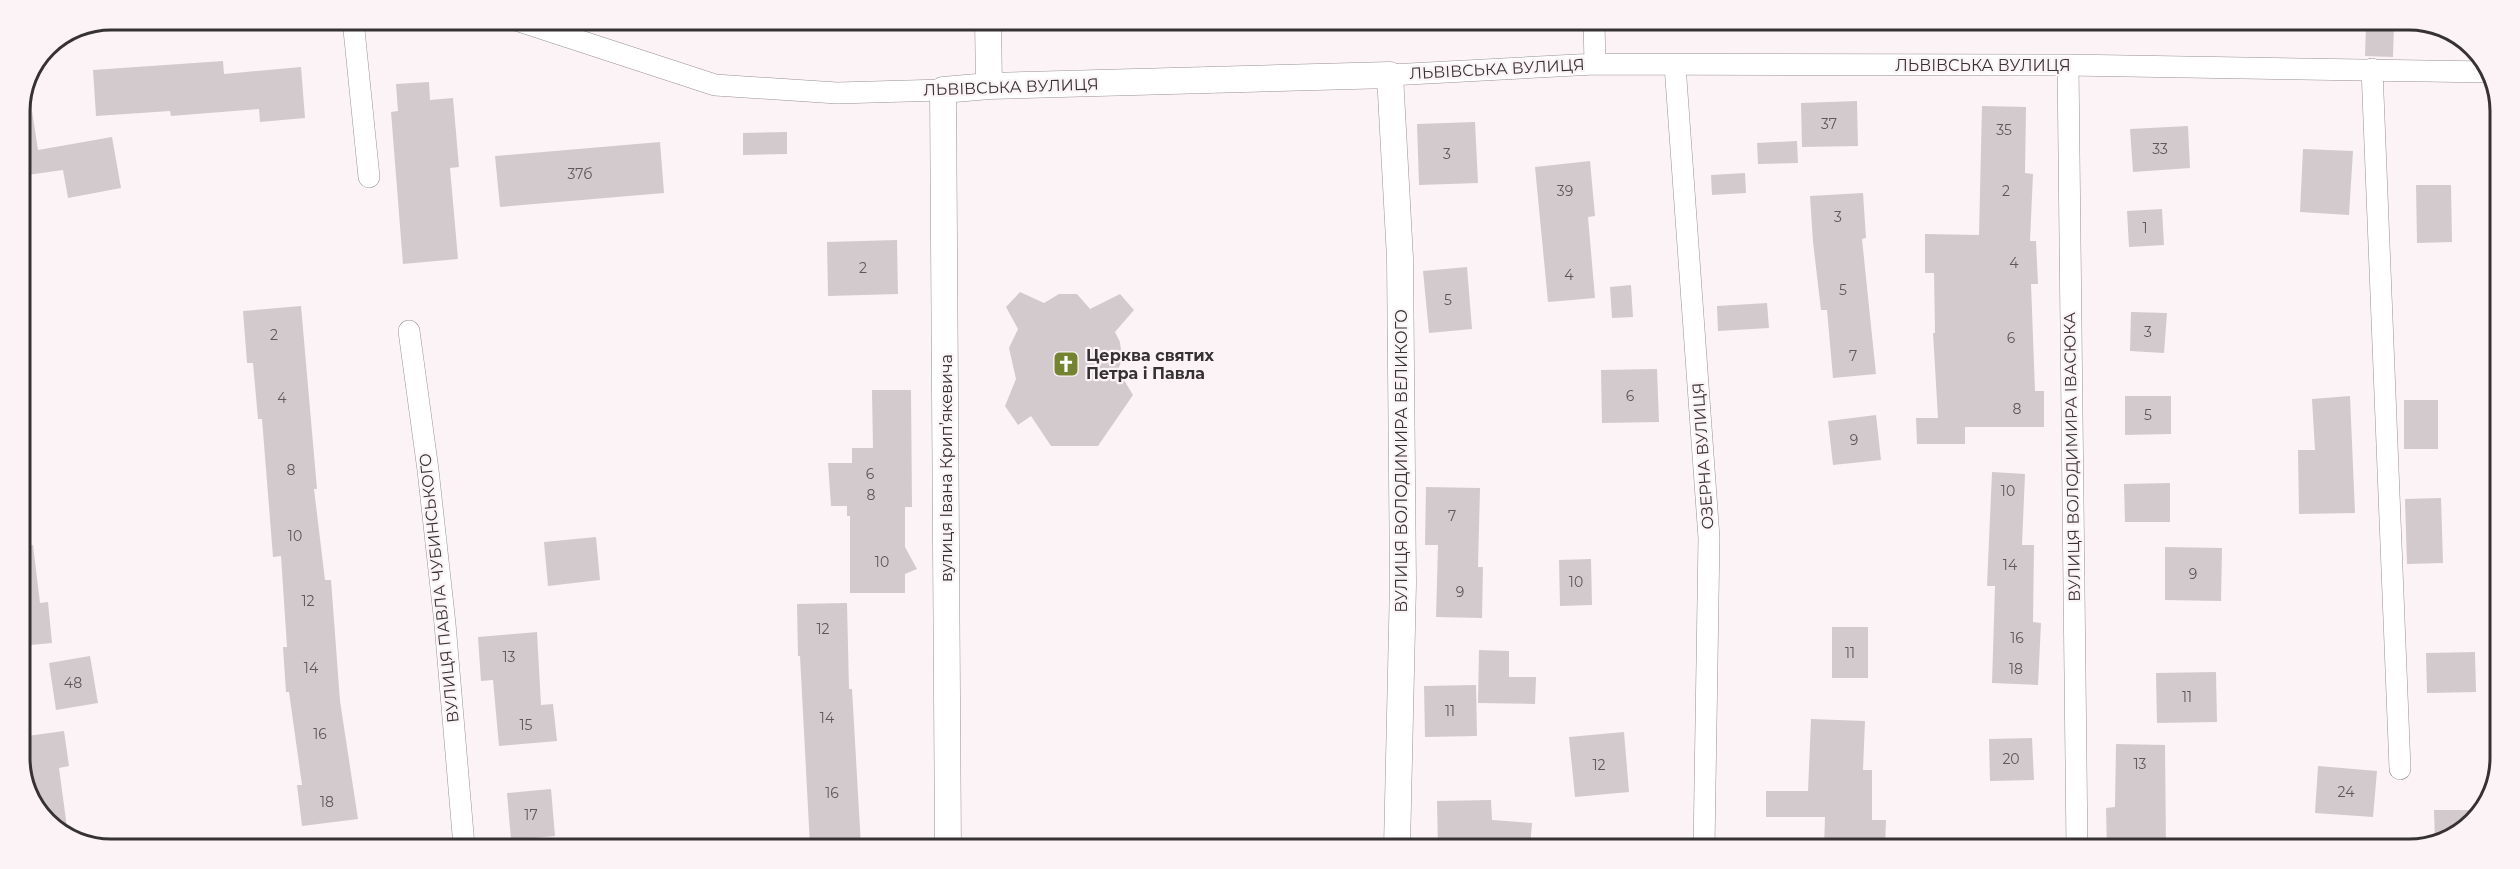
<svg xmlns="http://www.w3.org/2000/svg" width="2520" height="869" viewBox="0 0 2520 869" font-family="Montserrat,sans-serif">
<rect width="100%" height="100%" fill="#fcf3f7"/>
<path fill="#d3cace" d="M2366 24H2394L2393 57 2365 56Z
M223 61 224 74 301 67 305 118 260 122 259 109 171 116 170 111 96 116 93 70Z
M429 82 430 100 453 98 459 167 450 168 458 259 403 264 391 112 398 111 396 84Z
M1857 101 1858 146 1802 147 1801 103Z
M31 104 38 150 112 137 121 188 68 198 63 170 20 176V105Z
M1982 106 2026 107 2025 173 2033 174 2030 241H2036L2038 284H2031L2035 391H2044V427H1965V444H1917L1916 418H1938L1933 333H1935L1934 273H1925V234L1979 235Z
M1475 122 1478 183 1419 185 1417 124Z
M2188 126 2190 168 2133 172 2130 129Z
M787 132V154L743 155V133Z
M1797 141 1798 163 1758 164 1757 143Z
M660 142 664 193 500 207 495 156Z
M2303 149 2353 151 2349 215 2300 212Z
M1590 161 1595 216 1588 217 1595 298 1548 302 1535 167Z
M1745 173 1746 193 1712 195 1711 175Z
M2416 185H2451L2452 242 2417 243Z
M1863 193 1866 238 1862 239 1876 374 1833 378 1827 310H1821L1813 242 1810 196Z
M2162 209 2164 245 2129 247 2127 211Z
M897 240 898 294 828 296 827 242Z
M1467 267 1472 329 1429 333 1423 271Z
M1631 285 1633 317 1612 318 1610 287Z
M1020 292 1044 303 1059 294H1077L1090 309 1120 294 1134 310 1115 332 1120 342 1122 359 1118 370 1133 395 1098 446H1051L1031 416 1018 425 1005 406 1016 379 1009 348 1018 329 1006 307Z
M1767 303 1769 328 1718 331 1717 306Z
M301 306 317 489H314L325 580H331L340 701 358 819 302 826 297 785H302L289 692H286L283 647H287L281 556 273 557 262 419H258L253 363H247L243 311Z
M2131 312 2167 313 2164 353 2130 351Z
M1657 369 1659 422 1602 423 1601 370Z
M872 390H911L912 507H905V547L917 569 905 574V593H850V516H847V506H831L828 463H852V448H873Z
M2125 396H2171V434L2125 435Z
M2350 396 2355 513 2299 514 2298 450H2315L2312 399Z
M2404 400H2438V449H2404Z
M1876 415 1881 460 1833 465 1828 421Z
M1992 472 2025 474 2022 545H2034L2033 622 2041 623 2038 685 1992 683 1995 586H1987Z
M2170 483V522H2125L2124 484Z
M1426 487 1480 488 1478 567H1483L1482 618 1436 617 1438 545H1425Z
M2441 498 2443 563 2407 564 2405 499Z
M596 537 600 580 548 586 544 542Z
M20 545H33L40 603 48 602 52 643 20 646Z
M2165 547 2222 548 2221 601 2165 600Z
M1591 559 1592 605 1560 606 1559 560Z
M847 603 849 689H852L861 846H810L800 656H798L797 604Z
M1832 627H1868V678H1832Z
M537 632 541 705 553 704 557 741 499 746 493 680 481 681 478 637Z
M1479 650 1509 651V677H1536L1535 704 1478 703Z
M2475 652 2476 692 2427 693 2426 653Z
M90 656 98 703 56 710 49 663Z
M2216 672 2217 722 2157 723 2156 673Z
M1476 685 1477 736 1425 737 1424 686Z
M1811 719 1865 721 1863 770H1872V820H1886L1885 848H1824L1825 817H1766V791H1808Z
M64 731 69 766 59 768 68 835 39 814 20 764V737Z
M1624 732 1629 792 1575 797 1569 737Z
M2032 738 2034 780 1990 781 1989 739Z
M2116 744 2165 745 2166 847 2107 849 2106 808 2115 807Z
M2318 766 2377 771 2373 817 2315 813Z
M551 789 555 836 511 840 507 793Z
M1491 800 1492 820 1532 823 1530 848H1438L1437 801Z
M2434 810H2480L2464 831 2435 841Z"/>
<g fill="none" stroke-linecap="round" stroke-linejoin="round">
<g stroke="#999195" stroke-width="22">
<path id="minor" d="M353 20 369 177
M516 20 715 85 837 93 943 90
M1594 23 1595 64
M1675 65 1709 538 1704 848
M2068 65 2077 849
M2372 69 2400 769
M1390 75 1595 64 2068 65 2488 72
M409 331 428 470 445 624 464 846"/>
</g>
<g stroke="#999195" stroke-width="27">
<path id="tertiary" d="M988 21 989 86
M948 847 943 90 989 86 1390 75 1400 258 1403 583 1397 847"/>
</g>
<use href="#minor" stroke="#fff" stroke-width="21"/>
<use href="#tertiary" stroke="#fff" stroke-width="26"/>
</g>
<defs>
<g id="church-square" transform="scale(1.35)"><rect x="-9" y="-9" width="18" height="18" rx="4" fill="#748331" stroke="#fcf3f7"/><path d="M-1.2-6h2.4v3.5h3.3v2.4h-3.3V6h-2.4V-.1h-3.3v-2.4h3.3Z" fill="#fff"/></g>
</defs>
<g fill-rule="evenodd">
<use href="#church-square" x="1066" y="364"/>
</g>
<g text-anchor="middle" dominant-baseline="central" stroke-width="4.5" stroke-linejoin="round" paint-order="stroke">
<g font-size="14" fill="#5d585a">
<text x="1829" y="124">37</text>
<text x="2004" y="130">35</text>
<text x="2160" y="149">33</text>
<text x="1447" y="154">3</text>
<text x="580" y="174">37б</text>
<text x="1565" y="191">39</text>
<text x="2006" y="191">2</text>
<text x="1838" y="217">3</text>
<text x="2145" y="228">1</text>
<text x="2014" y="263">4</text>
<text x="863" y="268">2</text>
<text x="1569" y="275">4</text>
<text x="1843" y="290">5</text>
<text x="1448" y="300">5</text>
<text x="2148" y="332">3</text>
<text x="274" y="335">2</text>
<text x="2011" y="338">6</text>
<text x="1853" y="356">7</text>
<text x="1630" y="396">6</text>
<text x="282" y="398">4</text>
<text x="2017" y="409">8</text>
<text x="2148" y="415">5</text>
<text x="1854" y="440">9</text>
<text x="291" y="470">8</text>
<text x="870" y="474">6</text>
<text x="2008" y="491">10</text>
<text x="871" y="495">8</text>
<text x="1452" y="516">7</text>
<text x="295" y="536">10</text>
<text x="882" y="562">10</text>
<text x="2010" y="565">14</text>
<text x="2193" y="574">9</text>
<text x="1576" y="582">10</text>
<text x="1460" y="592">9</text>
<text x="308" y="601">12</text>
<text x="823" y="629">12</text>
<text x="2017" y="638">16</text>
<text x="1850" y="653">11</text>
<text x="509" y="657">13</text>
<text x="311" y="668">14</text>
<text x="2016" y="669">18</text>
<text x="73" y="683">48</text>
<text x="2187" y="697">11</text>
<text x="1450" y="711">11</text>
<text x="827" y="718">14</text>
<text x="526" y="725">15</text>
<text x="320" y="734">16</text>
<text x="2011" y="759">20</text>
<text x="2140" y="764">13</text>
<text x="1599" y="765">12</text>
<text x="2346" y="792">24</text>
<text x="832" y="793">16</text>
<text x="327" y="802">18</text>
<text x="531" y="815">17</text>
</g>
<g font-size="16" fill="#363234" stroke="#fcf3f7">
<text x="1983" y="65">ЛЬВІВСЬКА ВУЛИЦЯ</text>
<text transform="translate(1497 69) rotate(-3)">ЛЬВІВСЬКА ВУЛИЦЯ</text>
<text transform="translate(1011 87) rotate(-2)">ЛЬВІВСЬКА ВУЛИЦЯ</text>
<text transform="translate(1703 456) rotate(-94)">ОЗЕРНА ВУЛИЦЯ</text>
<text transform="translate(2072 457) rotate(-91)">ВУЛИЦЯ ВОЛОДИМИРА ІВАСЮКА</text>
<text transform="translate(1401 461) rotate(-90)">ВУЛИЦЯ ВОЛОДИМИРА ВЕЛИКОГО</text>
<text transform="translate(946 468) rotate(-90)">вулиця Івана Крипʼякевича</text>
<text transform="translate(439 588) rotate(-96)">ВУЛИЦЯ ПАВЛА ЧУБИНСЬКОГО</text>
</g>
<g font-size="16" font-weight="bold" fill="#363234" stroke="#fcf3f7" text-anchor="start">
<text x="1086" y="355">Церква святих<tspan x="1086" dy="18">Петра і Павла</tspan></text>
</g>
</g>
<path d="M0 0H2520V869H0ZM111 30H2409A81 81 0 0 1 2490 111V758A81 81 0 0 1 2409 839H111A81 81 0 0 1 30 758V111A81 81 0 0 1 111 30Z" fill="#fcf3f7" fill-rule="evenodd"/>
<path fill="none" stroke="#363234" stroke-width="3" d="M111 30H2409A81 81 0 0 1 2490 111V758A81 81 0 0 1 2409 839H111A81 81 0 0 1 30 758V111A81 81 0 0 1 111 30Z"/>
</svg>
